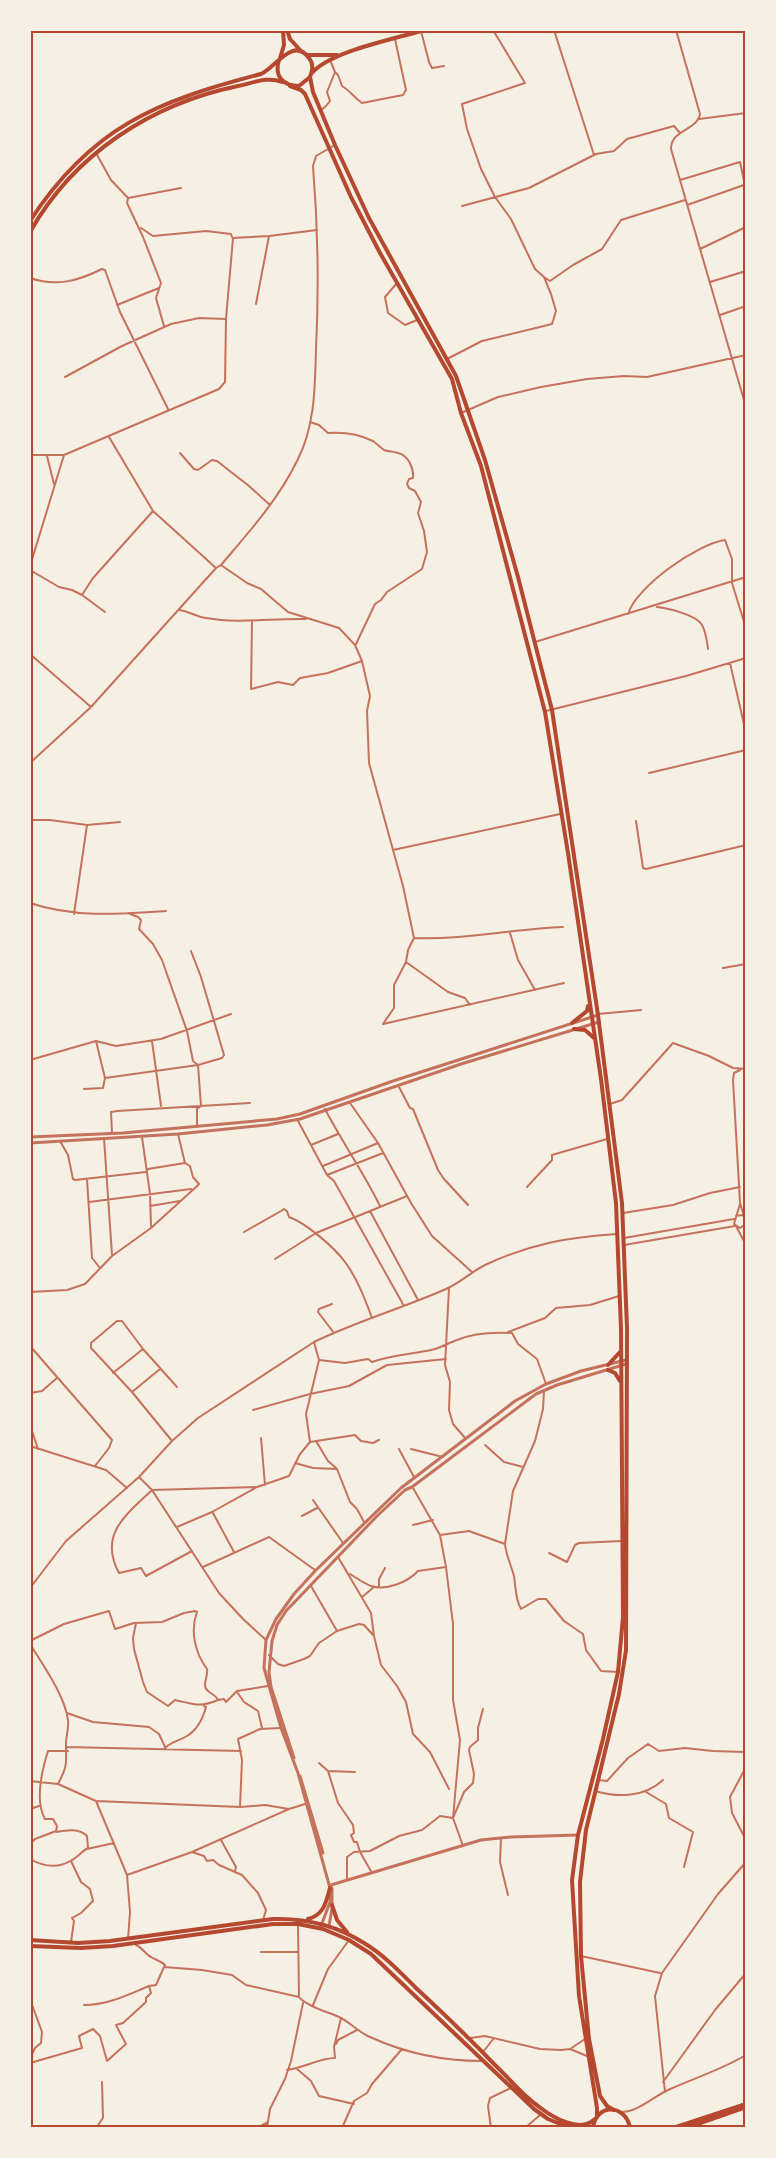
<svg xmlns="http://www.w3.org/2000/svg" width="776" height="2158" viewBox="0 0 776 2158" font-family="'Sofia Sans Condensed',sans-serif">
<rect width="100%" height="100%" fill="#f6efe4"/>
<g fill="none" stroke-linecap="round" stroke-linejoin="round">
<path stroke="#c5725c" stroke-width="2" d="M554 30 594 155
M676 30 700 114C697 131 671 129 671 149L746 407
M421 31 429 62 432 68 444 66
M335 72 338 75 342 86C352 92 353 97 362 103L403 95 406 90 395 39
M321 110 326 106 330 101 327 92 335 72 330 60
M699 119 746 113
M96 153 111 180 128 198 127 203 143 237 161 283 156 298 164 326
M680 180 740 162 746 190
M128 198 181 188
M687 205 744 185
M462 206 529 188 596 154 614 151 627 139 674 126 680 133
M141 228 153 236 206 231 231 234 232 237
M700 249 746 227
M544 277 550 281 573 265 602 249 621 220 685 200
M30 278C56 287 78 281 102 269L105 270 120 312 168 409
M710 282 746 271
M397 283 385 297 388 313 405 325 417 320
M256 304 269 236
M117 305 159 288
M720 315 746 306
M447 359 482 341 552 324 556 311 551 294 544 277 535 269 511 219 495 197 481 169 467 129 462 104 525 83 493 30
M65 377 122 346 171 324 199 318 226 319
M461 413 498 397 541 387 587 379 624 376 647 377 746 355
M310 422 319 425 328 433C342 432 359 434 373 441 377 444 380 447 384 450 389 452 393 451 398 453 408 455 414 468 413 478L409 479 407 484 409 488 415 491 421 502 418 513 424 531 427 552 422 569 387 592 381 600 375 604 356 644
M109 437 153 511 216 568
M180 453 194 469 198 470 212 460 217 461 249 486 270 505
M30 455H64L219 389 225 382 226 319 233 238 269 236 317 230
M47 456 54 484
M221 565 247 583 261 589 288 612 339 628 355 645 362 661 370 696 367 711 369 763 403 886 414 938 408 950 406 962 394 985V1008L383 1024 564 983
M30 566 64 455
M30 570 59 587 72 590 82 595 93 578 153 511
M82 595 105 612
M657 607C667 608 697 615 702 625 706 632 707 641 708 649
M179 610C189 611 196 617 206 618 239 624 273 618 306 619
M628 614C637 586 697 544 725 540L732 559V583L745 625
M252 621 251 689 278 682 293 685 300 678 328 673 362 661
M535 642 746 577
M30 654 91 707
M730 663 746 733
M546 711 686 676 746 658
M30 763 91 707 216 568 221 565C249 532 278 500 297 461 315 427 315 387 316 349 319 288 318 227 313 166L316 156 335 145
M649 773 746 750
M30 820H50L87 825 120 822
M636 821 643 868 646 869 746 845
M393 850 560 814
M30 903C74 918 120 914 166 911
M128 913 138 917 141 920 139 929 153 944 162 960 187 1031 193 1061 198 1065 201 1106 197 1109V1126
M74 914 87 825
M510 933 518 960 535 990
M414 938C464 940 513 929 563 927
M406 962 448 992 465 998 470 1005
M723 968 746 964
M598 1014 641 1010
M96 1041 105 1078
M152 1041 161 1106
M30 1060 96 1041 116 1046 161 1039 231 1014
M740 1070 734 1073 733 1080 740 1203 744 1216
M398 1085 410 1108 413 1109 438 1170 444 1179 468 1205
M84 1089 103 1088 105 1078 198 1065 222 1058 224 1055 201 977 191 951
M350 1103 378 1143 411 1203 432 1236 472 1272
M610 1104 622 1100 673 1043 709 1056 733 1068 746 1069
M325 1109C342 1142 364 1173 380 1206
M297 1119 327 1175 334 1181 404 1306
M112 1133 111 1112 117 1111 250 1103
M142 1137 150 1194 151 1226
M104 1138 112 1255
M60 1141 68 1155 73 1179 75 1180 146 1172 148 1169 185 1163
M311 1145 338 1134
M323 1166 378 1143
M327 1175 383 1153
M87 1179 92 1258 100 1268
M527 1187 552 1160V1155L607 1139
M89 1202 191 1189
M740 1204 734 1224 740 1228 746 1224
M150 1206 180 1201
M370 1211 418 1300
M623 1213 673 1205 710 1193 740 1187
M736 1216 742 1215 746 1218
M736 1226 746 1245
M244 1232 281 1211 284 1209 287 1211 289 1217C306 1223 334 1247 345 1262 357 1278 365 1299 372 1318
M624 1238 734 1219
M746 1242V1226
M624 1245 735 1226
M275 1259 316 1233 407 1196
M449 1288 445 1365 450 1382 449 1410 453 1424 466 1439
M30 1292 67 1290 85 1284 112 1256 151 1228 196 1187 199 1184 193 1177 190 1166 185 1163 178 1134
M332 1304 319 1309 318 1312 334 1333
M508 1332 545 1318 556 1308 590 1305 619 1296
M314 1342 319 1360 345 1363 368 1359 372 1362C391 1355 412 1354 431 1350 441 1348 448 1343 457 1340 473 1333 495 1332 512 1333L518 1344 537 1359 546 1384
M30 1346 112 1440 109 1448 95 1466
M113 1373 143 1349
M544 1391 543 1409 535 1441 513 1491 505 1544C506 1555 511 1565 514 1576 516 1588 515 1599 521 1609L538 1599H546L564 1621 583 1634 586 1650 601 1671 618 1672
M132 1392 160 1369
M30 1393 42 1391 57 1378
M30 1396 32 1406 30 1410
M253 1410 310 1394 349 1386 387 1365 446 1359
M30 1425 38 1449
M261 1438 265 1485
M172 1441 132 1392 91 1348V1343L117 1321H122L143 1349 177 1387
M316 1441 328 1461 335 1467
M310 1442 306 1414 319 1360
M485 1445 504 1462 523 1467
M30 1446 106 1470 127 1488
M399 1449 414 1477
M411 1449 443 1457
M295 1463 313 1468 337 1469 335 1467
M337 1469 350 1502 357 1509 364 1522
M140 1478 152 1490 219 1593 243 1619 266 1640
M413 1488 440 1535 446 1567 453 1624V1700L460 1740 453 1818 463 1846
M313 1500 343 1543
M213 1513 234 1552
M302 1516 317 1508
M413 1525 433 1520
M177 1527 212 1512 257 1487 289 1476 300 1454 310 1442 355 1435 361 1441 373 1443 379 1440
M440 1535 469 1531 505 1544
M192 1551 146 1576 141 1568 119 1573C98 1534 127 1514 152 1490L257 1487
M549 1553 567 1562 575 1545 579 1543 622 1541
M338 1557 371 1613 374 1636 381 1665 397 1686 406 1702 413 1734 430 1752 449 1789
M203 1567 269 1537 315 1570
M350 1574C357 1578 363 1583 371 1586 386 1591 408 1582 418 1571L446 1567
M311 1586 337 1631
M379 1587V1579L385 1568
M30 1588 66 1541 139 1477 172 1441 198 1418 314 1342C357 1321 403 1308 446 1289 460 1283 471 1272 485 1265 530 1244 568 1237 617 1234
M362 1597 374 1587
M136 1623 133 1638 134 1649 143 1682 147 1692 168 1706 175 1700C194 1704 199 1708 218 1700
M30 1641 64 1624 109 1611 115 1629 134 1623 162 1622 184 1613 195 1611 197 1612C190 1631 195 1653 207 1669 208 1675 205 1679 205 1685 205 1693 215 1693 218 1700L224 1699 226 1702 237 1691 268 1686
M30 1644C43 1665 65 1696 68 1720 69 1728 66 1736 66 1744 66 1764 68 1765 58 1784
M269 1655 278 1664 284 1666 304 1659 310 1656 319 1643 337 1631 359 1624 364 1625 374 1636
M237 1692 244 1702 258 1711 262 1728
M67 1713 93 1722 149 1727 159 1734 165 1747
M66 1747 241 1751
M165 1748C172 1741 179 1741 187 1736 197 1730 203 1718 206 1707L204 1706
M319 1763 328 1771 338 1803 353 1825 354 1833 351 1835 354 1842H357L360 1852 372 1873
M746 1767 730 1797 732 1813 746 1840
M328 1771 355 1772
M598 1780 607 1781 628 1758 648 1744 659 1751 685 1748 713 1751 745 1752 746 1763
M30 1781 58 1784 96 1801 240 1807 265 1805 289 1809
M595 1791C618 1798 645 1797 663 1780
M646 1792 666 1804 669 1818 693 1832 684 1867
M96 1801 127 1875 130 1912 128 1939
M240 1807 242 1760 238 1739 260 1729 281 1728
M30 1809 39 1806
M501 1838 500 1862 508 1895
M221 1840 236 1867 235 1871
M30 1844 35 1839 56 1831 57 1826 53 1819H45C35 1801 42 1770 48 1751H68
M87 1849 114 1843
M192 1852 204 1856 207 1861 213 1860 219 1865 242 1875 258 1893 266 1910 263 1920
M30 1859C44 1867 58 1869 72 1860 78 1857 82 1851 88 1848L87 1836C79 1828 67 1830 56 1832
M127 1875 192 1852 289 1809 305 1804
M347 1880V1857L354 1852 370 1851 399 1836 422 1830 440 1816 453 1818 464 1792 473 1783 474 1774 469 1750 470 1747 478 1740V1728L483 1709
M298 1925 299 1997
M71 1942 74 1921 72 1918 81 1913 93 1901 90 1889 81 1882 71 1861
M136 1945C143 1948 145 1954 151 1957 156 1960 161 1961 165 1965L164 1967 202 1970 232 1975 246 1985 299 1997C306 2006 328 2012 339 2017 350 2022 358 2032 370 2037 405 2053 443 2061 482 2061
M261 1952H297
M581 1956 660 1973
M30 1981 31 2002 42 2032 41 2043 35 2048 30 2059
M84 2005C108 2005 127 1995 149 1986
M313 2005 328 1969 349 1940
M470 2038 485 2036 540 2049 561 2050 570 2049 585 2039
M336 2044 338 2040 357 2030
M570 2049 587 2056
M483 2052 494 2038
M30 2063 82 2048 79 2036 93 2029 100 2036 107 2061 126 2044 116 2025 123 2023 146 2002V1998L151 1993 149 1986 156 1985 164 1967
M297 2069 311 2081 319 2096 354 2104
M287 2070C304 2068 319 2058 335 2058L334 2047 341 2018
M663 2082 715 2010 746 1973
M665 2092 655 1996 662 1973 718 1894 746 1862
M621 2112C638 2112 653 2097 668 2090 694 2078 721 2070 746 2055
M96 2128 103 2118 102 2082
M257 2128 268 2122
M267 2128 270 2109 285 2079 291 2061 303 2003
M342 2128 354 2101 367 2093 372 2084 402 2049
M491 2128 488 2106 490 2098 511 2088
M525 2128 540 2115"/>
<path stroke="#c5725c" stroke-width="3" d="M30 1137 123 1133 277 1119 300 1114 393 1081 598 1015
M30 1143 178 1134 267 1125 300 1119 461 1064 599 1022
M294 1758 271 1687 269 1672 272 1641 277 1625 286 1611 377 1516 405 1490 412 1487 536 1394 557 1385 626 1364
M300 1776 323 1853
M331 1885 481 1840 511 1837 578 1835
M321 1926 330 1902V1888L298 1773 281 1728 264 1668 266 1640 276 1619 294 1594 315 1571 401 1488 515 1401 546 1384 581 1371 626 1360
M329 1926 332 1909V1888"/>
<path stroke="#b5482f" stroke-width="4" d="M287 30 290 39 301 51
M280 58 284 45 283 30
M310 77 313 92 335 145 369 218 456 376 485 460 518 577 552 710 598 1015 622 1203 627 1328 626 1650 619 1694 586 1830 580 1882 581 1956 589 2039 600 2096 607 2106 614 2110
M290 86 301 90 305 94 351 197 380 253 452 379 461 413 481 466 545 712 568 853 601 1079 616 1203 621 1329 623 1617 618 1672 603 1739 578 1835 572 1880 579 1996 597 2108V2117
M572 1023 587 1011 588 1006
M574 1029 585 1030 594 1038
M608 1365 620 1352
M608 1370 615 1373 620 1381"/>
<path stroke="#b5482f" stroke-width="4" d="M308 55H337
M312 73C331 51 395 39 424 30
M30 221C91 127 157 101 261 74 275 68 293 36 309 58 314 64 313 70 310 77L299 86C283 86 274 76 279 60
M30 232C74 154 151 104 238 86 253 83 267 76 282 82
M332 1905 337 1920 347 1932
M308 1919C324 1915 326 1902 330 1888
M30 1940 78 1943 110 1941 273 1919C306 1918 336 1925 364 1943 384 1955 400 1972 416 1988 443 2013 469 2038 495 2065 509 2078 522 2095 538 2106 552 2117 580 2134 595 2119
M30 1946 81 1948 113 1946 273 1924H298L323 1929 349 1940 371 1954 534 2109 548 2119 570 2128
M593 2128C596 2103 626 2104 630 2128
M673 2128 746 2104
M686 2128 746 2107"/>
</g>
<rect width="776" height="2158" fill="none" stroke="#f6efe4" stroke-width="63"/>
<rect x="32" y="32" width="712" height="2094" fill="none" stroke="#b5482f" stroke-width="2"/>
</svg>
